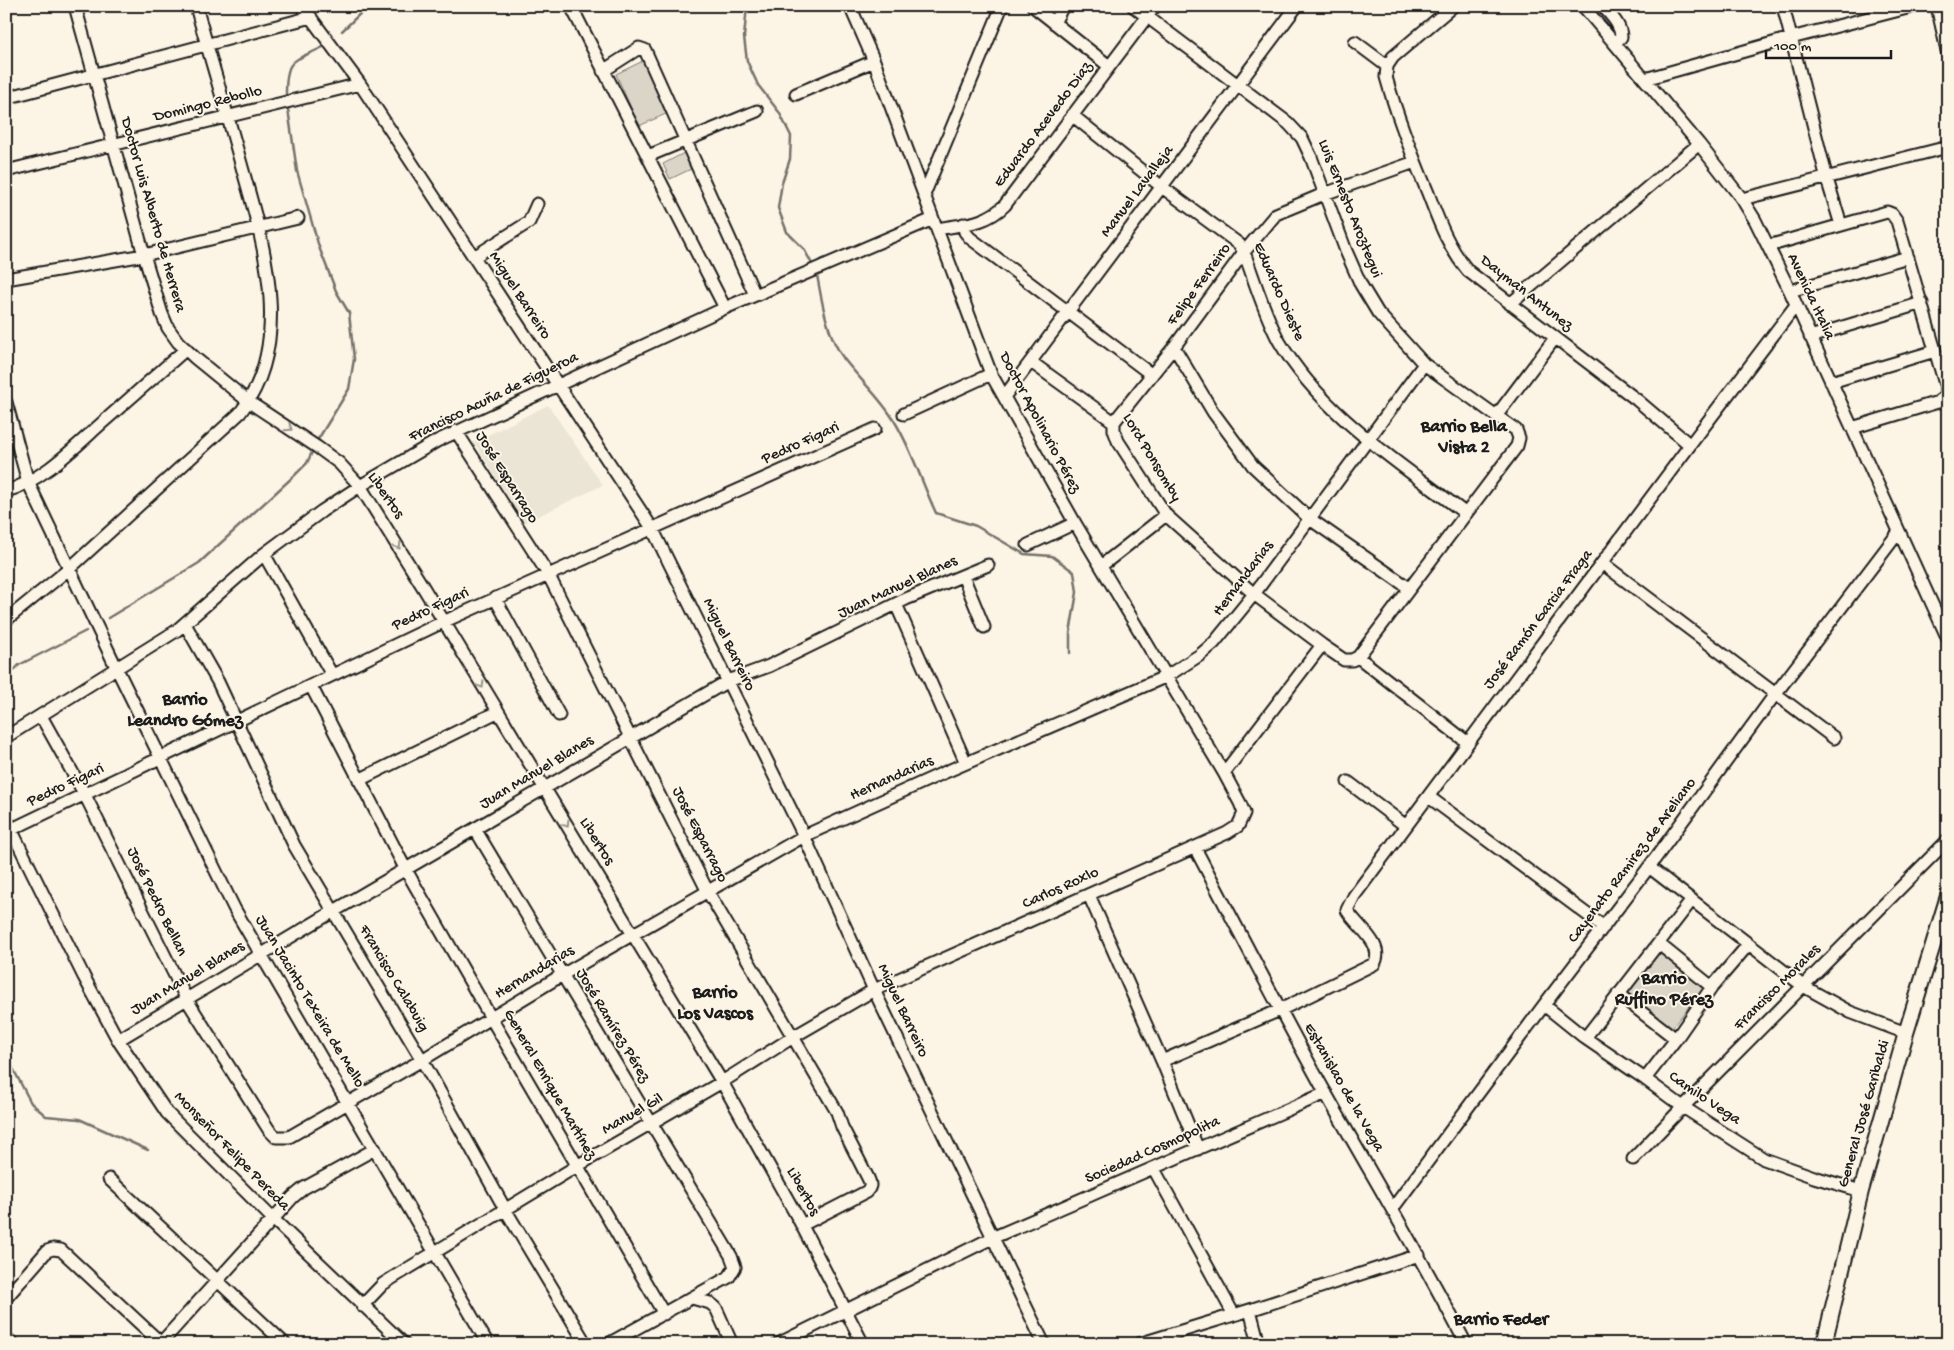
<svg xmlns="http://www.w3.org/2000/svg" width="1954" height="1350" viewBox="0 0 1954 1350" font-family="'Gochi Hand',sans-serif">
<rect width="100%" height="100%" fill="#fcf5e5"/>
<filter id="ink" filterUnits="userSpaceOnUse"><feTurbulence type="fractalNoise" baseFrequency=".02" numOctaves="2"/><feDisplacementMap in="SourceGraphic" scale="10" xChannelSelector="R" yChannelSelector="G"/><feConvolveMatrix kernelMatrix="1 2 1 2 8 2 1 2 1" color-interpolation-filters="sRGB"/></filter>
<g filter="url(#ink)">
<path fill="#ebe5d6" d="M548 405 603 485 524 523 474 442Z"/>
<path fill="#dbd5c8" stroke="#7c7872" d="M643 61 668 113 639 126 616 74Z
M684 153 691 169 670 179 663 164Z
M1659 950 1703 989 1671 1029 1626 992Z"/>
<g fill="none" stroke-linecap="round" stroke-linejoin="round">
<path stroke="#75726c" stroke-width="2.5" d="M747 6 744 37 747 61 758 85 779 112 791 136 790 159 782 183 778 208 787 232 804 249 812 264
M342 31 368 6
M286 94C286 57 293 62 323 47
M288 109 297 171 319 247 336 291 349 313 354 359 349 389 317 441
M817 275C822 302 827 336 844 359 860 380 881 398 895 422 912 450 922 483 936 513L976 526 1024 554 1052 556 1074 572 1077 592 1070 633V653
M108 618 199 563 295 475 307 463 313 450
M6 679 19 665 86 631
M6 1055 31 1103 46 1116 79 1119 148 1150"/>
<g stroke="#1c1c1c" stroke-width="15">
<path id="minor" d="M75 6 144 255 162 314 168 328 178 342 195 358 249 402 317 447 339 463 360 486 423 587 722 1082 799 1220 863 1344
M302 6 360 84 652 528 804 836 874 990 1044 1344
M571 6 725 308
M1033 6 1109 66
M1133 6 1288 123 1302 138 1311 157 1346 251 1361 285 1378 313 1424 364 1516 430 1519 438 1517 446 1358 657
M1453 6 1393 57 1387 66 1386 77C1397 116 1412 155 1428 193 1439 222 1448 247 1468 271L1637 400 1690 445
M1583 6 1699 144 1742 199 1755 220 1790 291 1948 639
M1603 6C1610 15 1621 24 1621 37L1615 43
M1783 6 1827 179 1841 225
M1937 6 1948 55
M1054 23 1063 6
M1355 42 1387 66
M603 71 639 48 645 50 755 295
M1645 79 1791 38 1915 6
M796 94 874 61
M6 98 311 17
M1072 115 1162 187 1239 244 1244 252C1255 282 1264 313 1279 341 1322 415 1400 463 1466 514
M648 156 757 111
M6 171 360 84
M924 195 1002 6
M1742 199 1948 147
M963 224 965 232 970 238 1152 375
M937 229C963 224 985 225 1005 205L1155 6
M1768 246 1887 212 1892 214 1897 221 1947 391 1946 396 1938 402 1852 428
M474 257 529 222 537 204
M6 279 144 255 298 218
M1790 291 1908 257
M1510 304 1699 144
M1810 337 1922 303
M1174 347 1213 412 1253 466 1310 519 1409 588
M1031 362 1114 422
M1831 382 1935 351
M1004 397 1297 6
M6 402 28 482 117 669 234 908 488 1344
M904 414 991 374
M1497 415 1555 338
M1114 422 1174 347 1244 252 1276 214 1324 194 1415 162
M1114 422V430L1118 441 1166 515 1254 594 1322 645 1344 660H1352L1358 657
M456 431 548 574 708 892 837 1112 842 1127 868 1178C871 1184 871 1187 866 1192L802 1225
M6 491C41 482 76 446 102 423 130 398 158 374 186 349
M1028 545 1075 523
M264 554 332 675
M1602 563 1834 738
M1101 566 1166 515
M963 576 984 627
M495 598 559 715
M896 604 966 763
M6 620 69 569 240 413C296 341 262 239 240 160 226 109 210 58 196 6
M185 624 218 682 294 845 422 1060 505 1209 586 1344
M1358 657 1468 743
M311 686 406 870 491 1018 664 1314
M41 716 85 795 187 1000 269 1130 276 1137H289L422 1060 562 975 804 836 941 774 1167 676 1200 655 1214 643 1254 594 1424 364
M6 737 176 631 264 554 322 511 360 486 437 441 725 308 933 219
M1224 773 1322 645
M359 780 497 712
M1348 782 1406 826
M1429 797 1604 927
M6 819 84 977 118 1040 167 1113 273 1219 404 1344
M475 829 731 1256 735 1267 729 1277 608 1344
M6 832 443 622 875 429
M1195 848C1238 929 1280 1011 1325 1092 1372 1176 1422 1258 1466 1344
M1649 867 1803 986 1850 1012 1906 1033
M1089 895 1162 1061 1198 1149
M1659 944 1712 987
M1618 994 1676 1039
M1544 1005 1585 1038 1645 1079 1683 1107 1764 1159 1814 1177 1861 1191
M1585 1038 1692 900
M118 1040 334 911 728 681 769 666 906 599 988 565
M1162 1061 1280 1010 1374 964C1386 945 1356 926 1347 910L1354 896 1690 445 1796 305
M1645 1079 1676 1039 1712 987 1748 945
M1633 1159 1683 1107 1948 840
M1154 1169 1234 1315
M109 1179 285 1344
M1393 1208 1544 1005 1649 867 1776 693 1898 533
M6 1298 47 1251 53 1249 61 1250 162 1344
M692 1298 710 1303 716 1308 732 1344
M362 1306 383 1284 394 1277 577 1166 722 1082 793 1037 874 990 1227 833 1238 826 1244 813 1240 803 1224 773 1075 523 991 374 874 61 850 6
M1250 1310 1259 1344
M6 1338 13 1344
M160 1344 293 1197 304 1188 375 1149
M778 1344 992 1238 1326 1093
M1139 1344 1250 1310 1419 1255"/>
</g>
<g stroke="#1c1c1c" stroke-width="18">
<path id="major" d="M1824 1344 1861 1191 1906 1033 1948 896"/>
</g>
<use href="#minor" stroke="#fcf5e5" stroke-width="11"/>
<use href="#major" stroke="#fcf5e5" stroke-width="14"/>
</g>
<defs><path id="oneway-chevron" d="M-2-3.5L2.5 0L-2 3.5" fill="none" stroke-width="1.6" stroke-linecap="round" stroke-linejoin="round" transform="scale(1.25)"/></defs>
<g stroke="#97938b">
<use href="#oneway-chevron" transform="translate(289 428) rotate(33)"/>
<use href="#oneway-chevron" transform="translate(398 546) rotate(59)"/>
<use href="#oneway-chevron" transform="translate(481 685) rotate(59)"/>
<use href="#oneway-chevron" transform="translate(566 824) rotate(58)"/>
</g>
</g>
<g text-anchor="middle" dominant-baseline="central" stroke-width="4" stroke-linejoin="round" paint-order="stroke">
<g font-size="16" fill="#1c1c1c" stroke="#fcf5e5">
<text transform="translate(208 105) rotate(-14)">Domingo Rebollo</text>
<text transform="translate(1044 125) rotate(-53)">Eduardo Acevedo Diaz</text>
<text transform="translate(1138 192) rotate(-53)">Manuel Lavalleja</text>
<text transform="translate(1349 209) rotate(68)">Luis Ernesto Aroztegui</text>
<text transform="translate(152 215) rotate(74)">Doctor Luis Alberto de Herrera</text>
<text transform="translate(1200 285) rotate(-54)">Felipe Ferreiro</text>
<text transform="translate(1278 292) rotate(66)">Eduardo Dieste</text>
<text transform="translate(1526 294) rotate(38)">Dayman Antunez</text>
<text transform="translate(519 296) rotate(57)">Miguel Barreiro</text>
<text transform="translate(1810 297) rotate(65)">Avenida Italia</text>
<text transform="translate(494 398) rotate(-26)">Francisco Acuña de Figueroa</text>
<text transform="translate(1039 423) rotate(62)">Doctor Apolinario Pérez</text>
<text transform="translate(801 444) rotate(-24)">Pedro Figari</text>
<text transform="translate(1151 458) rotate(59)">Lord Ponsomby</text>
<text transform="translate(506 478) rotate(58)">José Esparrago</text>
<text transform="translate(385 496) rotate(55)">Libertos</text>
<text transform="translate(1244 579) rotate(-53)">Hernandarias</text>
<text transform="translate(898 588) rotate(-25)">Juan Manuel Blanes</text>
<text transform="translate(431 610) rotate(-25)">Pedro Figari</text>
<text transform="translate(1539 620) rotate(-53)">José Ramón Garcia Fraga</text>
<text transform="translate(728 645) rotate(64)">Miguel Barreiro</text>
<text transform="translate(537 773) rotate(-31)">Juan Manuel Blanes</text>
<text transform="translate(892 779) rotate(-24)">Hernandarias</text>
<text transform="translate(66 786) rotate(-25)">Pedro Figari</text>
<text transform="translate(699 835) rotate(63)">José Esparrago</text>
<text transform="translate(596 842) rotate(58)">Libertos</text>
<text transform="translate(1633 861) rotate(-53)">Cayenato Ramirez de Areliano</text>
<text transform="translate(1061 889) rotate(-24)">Carlos Roxlo</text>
<text transform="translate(156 902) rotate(64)">José Pedro Bellan</text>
<text transform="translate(535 973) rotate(-31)">Hernandarias</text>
<text transform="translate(188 979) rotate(-31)">Juan Manuel Blanes</text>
<text transform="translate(393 979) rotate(59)">Francisco Calabuig</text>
<text transform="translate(1778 988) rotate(-45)">Francisco Morales</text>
<text transform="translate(309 1002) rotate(59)">Juan Jacinto Texeira de Mello</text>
<text transform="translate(902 1011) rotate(65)">Miguel Barreiro</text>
<text transform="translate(612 1026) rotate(59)">José Ramírez Pérez</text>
<text transform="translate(549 1085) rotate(60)">General Enrique Martínez</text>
<text transform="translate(1343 1088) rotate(60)">Estanislao de la Vega</text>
<text transform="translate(1704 1099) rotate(34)">Camilo Vega</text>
<text transform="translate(1865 1114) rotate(-74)">General José Garibaldi</text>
<text transform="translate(633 1115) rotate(-30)">Manuel Gil</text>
<text transform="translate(1153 1151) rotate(-24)">Sociedad Cosmopolita</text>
<text transform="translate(231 1152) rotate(46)">Monseñor Felipe Pereda</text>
<text transform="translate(802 1192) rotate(61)">Libertos</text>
</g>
<g font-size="18" font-weight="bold" fill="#1c1c1c" stroke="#fcf5e5">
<text x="1464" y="427">Barrio Bella<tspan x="1464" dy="21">Vista 2</tspan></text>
<text x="185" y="700">Barrio<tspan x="185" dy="21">Leandro Gómez</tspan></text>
<text x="1664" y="979">Barrio<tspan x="1664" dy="21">Ruffino Pérez</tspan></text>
<text x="715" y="993">Barrio<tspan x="715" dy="21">Los Vascos</tspan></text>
<text x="1501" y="1320">Barrio Feder</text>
</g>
</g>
<rect width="1954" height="1350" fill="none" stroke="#fcf5e5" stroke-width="25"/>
<rect x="12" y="12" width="1929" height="1325" fill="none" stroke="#1c1c1c" stroke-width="2" filter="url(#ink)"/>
<path d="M1766 50v8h125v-8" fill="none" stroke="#1c1c1c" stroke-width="2.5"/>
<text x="1774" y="50" font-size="15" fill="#1c1c1c" stroke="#fcf5e5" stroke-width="4" paint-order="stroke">100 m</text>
</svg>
